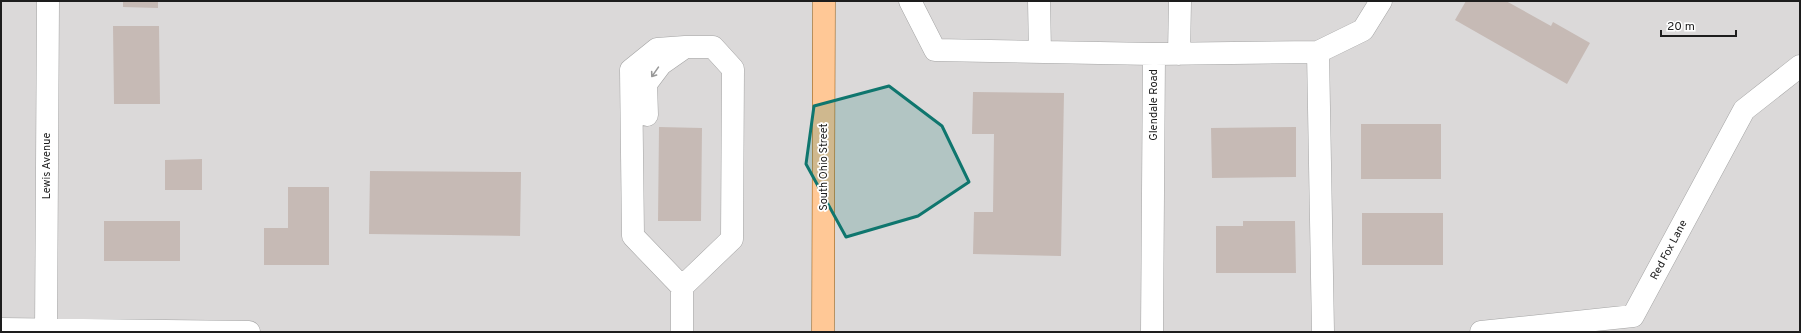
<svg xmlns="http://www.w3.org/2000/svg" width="1801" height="333" viewBox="0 0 1801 333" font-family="Overpass,sans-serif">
<rect width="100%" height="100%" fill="#eee9e2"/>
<path fill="#dbd9d9" d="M1 1H1800V332H1Z"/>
<path fill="#c6bab5" d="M123 1H158V8L123 7Z
M1466 1H1506L1551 26 1553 22 1590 43 1567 84 1455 20Z
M113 26H159L160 104H114Z
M973 92 1064 93 1061 256 973 254 974 212H993L994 134H972Z
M1361 124H1441V179H1361Z
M659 127 702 128 701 221H658Z
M1296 127V177L1212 178 1211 128Z
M202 159V190H165V160Z
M370 171 521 172 520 236 369 234Z
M288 187H329V265H264V228H288Z
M1362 213H1443V265H1362Z
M104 221H180V261H104Z
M1243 221H1295L1296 273H1216V226H1243Z"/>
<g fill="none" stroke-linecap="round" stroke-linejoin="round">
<g stroke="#a4a4a4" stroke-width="23">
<path id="minor" d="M910 1 935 50 1154 54 1318 52 1363 30 1381 1
M1039 1 1040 52
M1318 52 1323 332
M1179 54 1180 1
M647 115 646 84 661 64 681 50
M1 329 249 332
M46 332 48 1
M682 332V287L633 236 631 70 657 49 685 47H713L733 69 732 239 682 287
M1152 332 1154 54
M1481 332 1633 316 1744 110 1800 66"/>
</g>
<g stroke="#955500" stroke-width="23">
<path id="major" d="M823 332 824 1"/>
</g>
<use href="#minor" stroke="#fff" stroke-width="22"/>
<use href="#major" stroke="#ffc896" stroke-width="22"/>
</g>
<defs><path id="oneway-shaft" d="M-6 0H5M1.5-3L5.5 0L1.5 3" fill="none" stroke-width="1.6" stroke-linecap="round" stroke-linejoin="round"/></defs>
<use stroke="#999" href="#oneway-shaft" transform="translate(655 72) rotate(125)"/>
<path fill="#0f766e" fill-opacity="0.2" stroke="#0f766e" stroke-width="3" stroke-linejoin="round" d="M889 86 942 126 969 182 918 216 846 237 806 164 814 106Z"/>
<g text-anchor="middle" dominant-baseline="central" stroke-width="3.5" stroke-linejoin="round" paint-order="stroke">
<g font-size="11" fill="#1d1d1d" stroke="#fff">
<text transform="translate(1154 105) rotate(-90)">Glendale Road</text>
<text transform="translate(47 166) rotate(-90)">Lewis Avenue</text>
<text transform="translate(824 167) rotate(-90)">South Ohio Street</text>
<text transform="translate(1669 250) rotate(-62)">Red Fox Lane</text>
</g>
</g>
<rect width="1801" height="333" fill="none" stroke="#1d1d1d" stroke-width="4"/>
<path d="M1661 30v6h75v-6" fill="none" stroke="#1d1d1d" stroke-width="2"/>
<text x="1667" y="30" font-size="12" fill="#1d1d1d" stroke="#ffffff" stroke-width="3" paint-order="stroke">20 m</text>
</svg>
